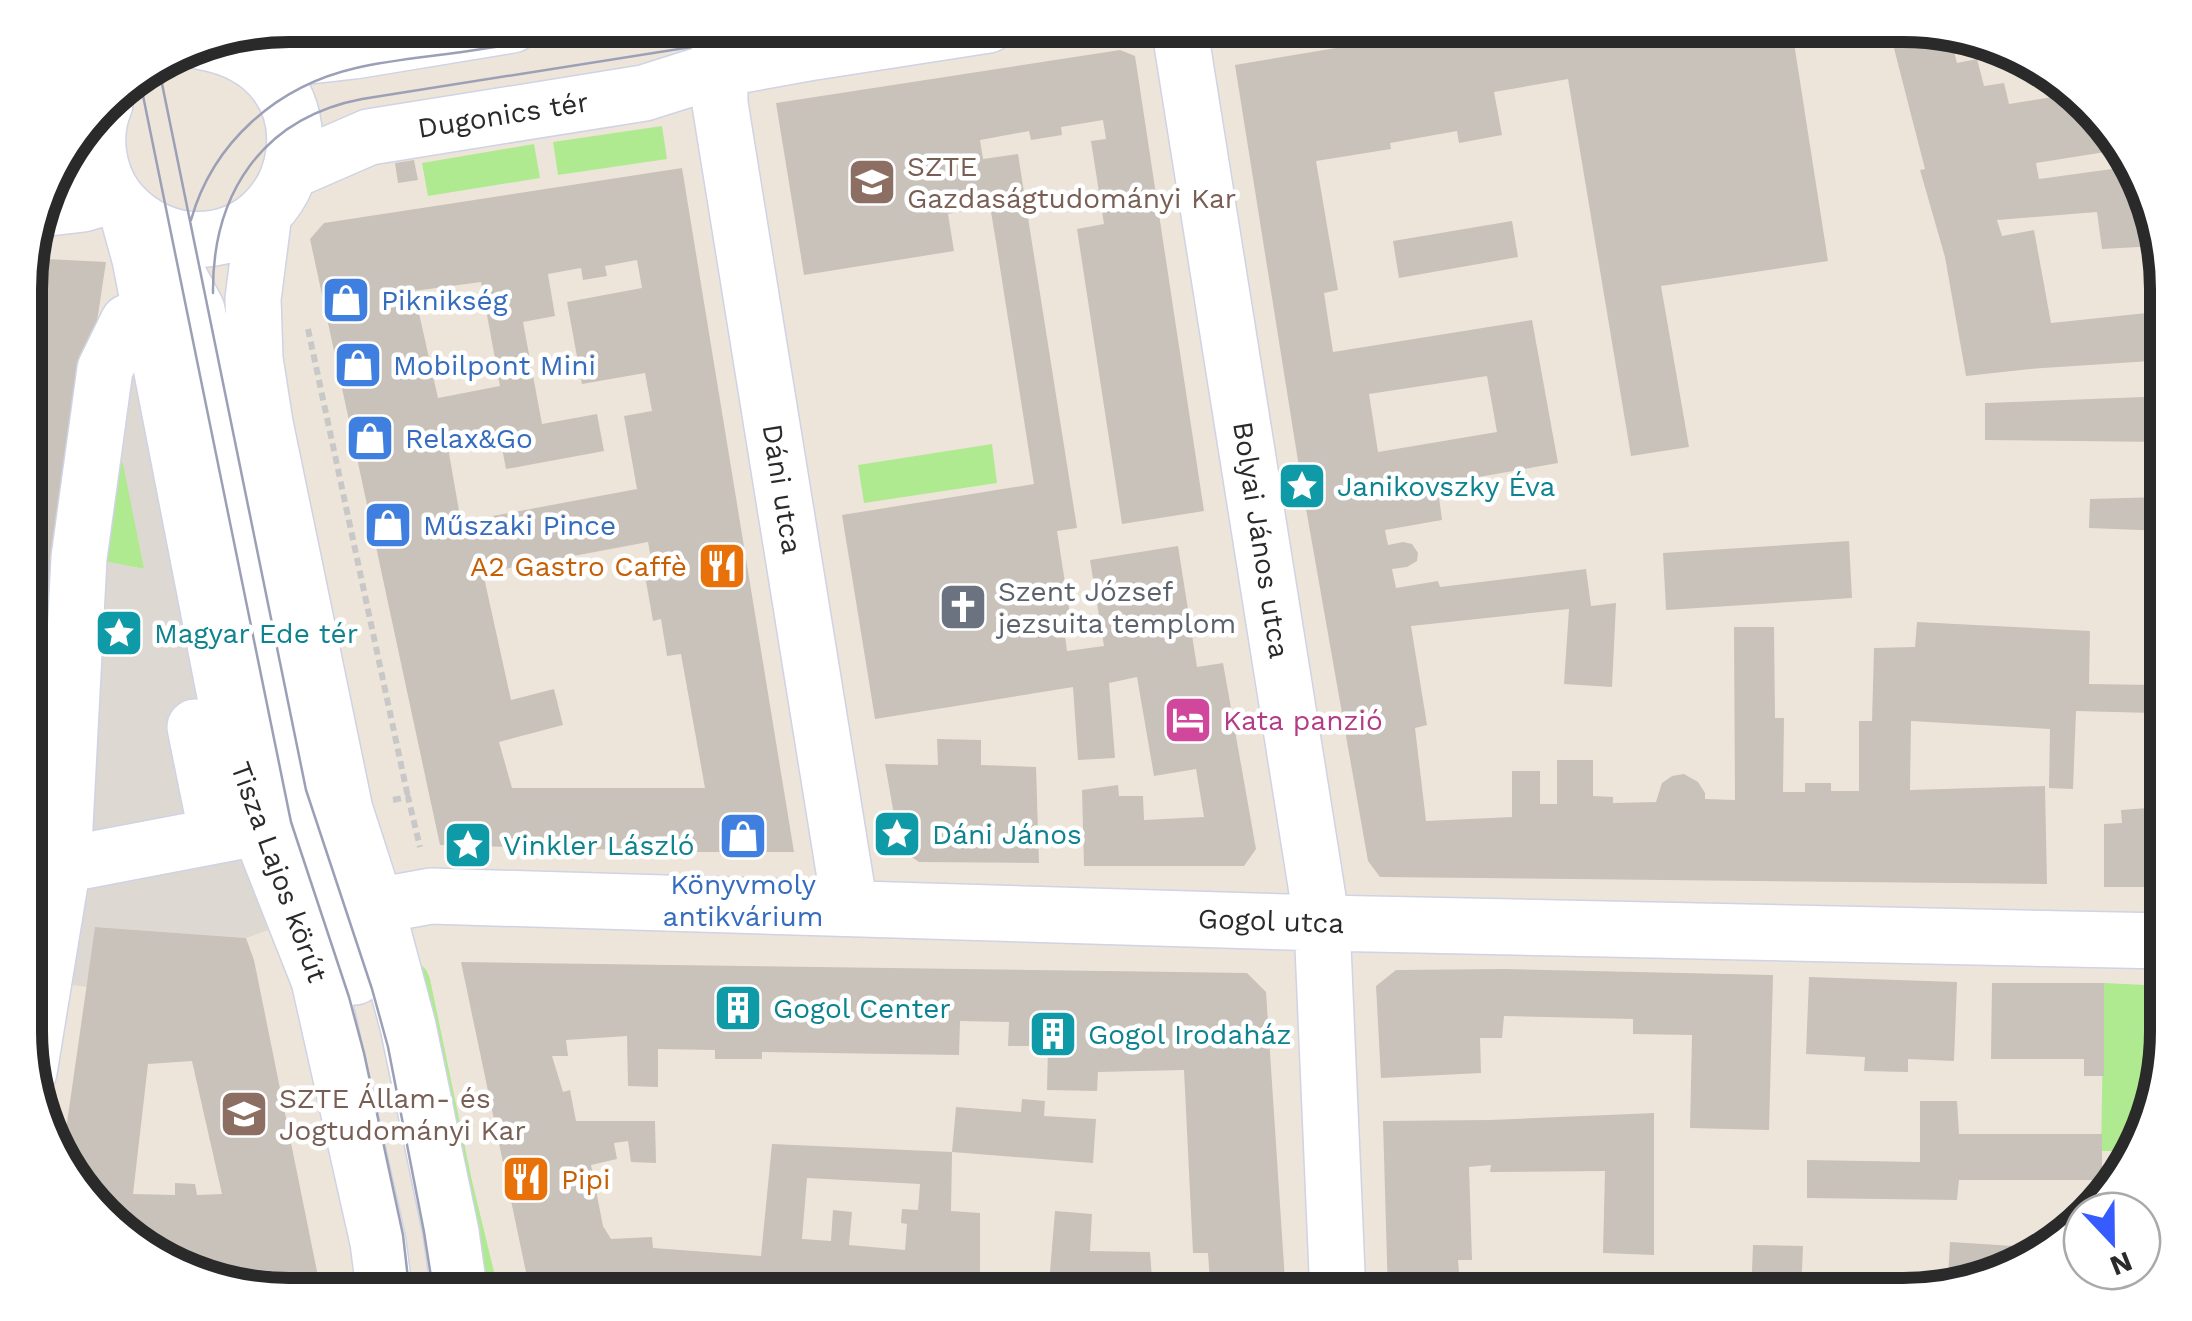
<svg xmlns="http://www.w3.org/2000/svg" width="2192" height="1321" viewBox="0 0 2192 1321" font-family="'Work Sans',sans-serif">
<rect width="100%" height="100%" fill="#eee5da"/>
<path fill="#afea91" d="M662 126 667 159 558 175 553 142Z
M534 144 540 178 428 196 422 163Z
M992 444 997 483 864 503 858 465Z
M110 459 123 462 145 569 94 560Z
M407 959C420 964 426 965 430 979L472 1181 496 1280 491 1296H474Z
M2104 983 2166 986V1048L2132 1151H2101Z"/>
<path fill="#ddd8d2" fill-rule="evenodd" d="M128 322 239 855 271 929 246 938 96 927 87 987 27 979V784L97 324ZM110 460 123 463 144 569 94 559Z"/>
<path fill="#c9c2ba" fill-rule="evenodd" d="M1457 25H1836L1838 36 1794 43 1828 261 1661 286 1689 447 1631 456 1568 79 1494 92 1502 135 1459 143 1457 131 1390 143 1391 149 1316 161 1338 290 1324 293 1333 352 1532 320 1558 463 1450 482 1451 488 1438 489 1442 520 1385 530 1388 545 1403 542 1412 544 1418 553 1417 561 1407 567 1392 569 1396 588 1438 581 1440 587 1586 569 1591 606 1616 603 1612 687 1564 684 1569 609 1411 626 1427 725 1415 728 1426 821 1512 817V771H1540V804H1557V760H1593V796L1613 797V803L1656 802 1662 783 1672 776 1684 774 1698 782 1705 793V799L1735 800 1734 627H1774L1775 718H1784L1783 792H1805V783H1831V791H1859V721H1872L1874 648 1915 647 1917 622 2090 631 2089 684 2154 685 2153 713 2076 711 2073 789 2049 788 2050 729 1911 721 1910 790 2045 786 2047 884 1380 877 1368 861 1302 486 1235 65 1372 42ZM1487 376 1497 432 1378 452 1369 394Z
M1888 25H1903L1951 40 1957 63 1977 59 1984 86 2004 83 2009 104 2072 94 2124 149 2036 163 2039 179 2134 166 2158 246 2102 249 2097 212 1997 220 2002 236 2034 230 2051 323 2147 313 2145 286 2166 283V360L2030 369 1966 376 1945 257 1920 170 1925 169Z
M1120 50 1135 56 1204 511 1122 524 1077 229 1104 224 1091 141 1106 139 1103 120 1061 127 1062 135 1031 140 1029 131 980 140 983 159 1018 154 1077 528 1057 531 1073 634 1065 635 1067 651 1104 646 1090 560 1178 546 1197 667 1223 663 1256 849 1244 866H1084L1082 790 1118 785 1119 796H1143L1144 820 1204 817 1196 769 1154 776 1137 677 1109 683 1115 758 1078 760 1073 687 875 719 842 515 1034 484 996 242 990 206 948 214 954 251 804 275 776 103Z
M414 160 418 180 398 183 395 163Z
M682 168 794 852H697L440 845 310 239 324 223ZM637 260 642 288 567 302 582 384 645 373 652 411 624 416 637 489 461 522 447 442 499 432 506 469 604 451 597 414 542 424 523 322 555 316 548 274 581 268 583 280 607 276 605 266ZM481 282 500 386 438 398 414 291ZM648 542 653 569 644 570 653 621 661 619 667 656 681 654 705 788H512L499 742 563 725 554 689 511 700 483 573Z
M1512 221 1518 257 1399 278 1393 241Z
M27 258 106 262 29 770 27 769V372L30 351H27Z
M2144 397 2147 430 2166 429V442L1985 440V403Z
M2163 469H2166V531L2089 528 2090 499 2162 497Z
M1849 541 1852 598 1666 610 1663 553Z
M937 739 981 740V765L1036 767 1039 863 919 862 900 849 885 764 938 765Z
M2161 807 2164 831H2166V887H2104V824L2122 823 2121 810Z
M95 927 246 938 254 960 322 1296H289L143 1252 61 1165ZM192 1061 222 1194 197 1195 195 1184 175 1183V1195L133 1194 148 1064Z
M461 962 1247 973 1266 992 1286 1296H1211L1208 1253H1193L1184 1070 1098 1072 1097 1091 1047 1090 1048 1046H1008L1009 1022 960 1021 959 1055 762 1052V1059H715V1050L658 1049V1087L628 1086 627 1036 566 1040 568 1056H552L563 1092 570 1090 576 1121H655L656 1163 631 1162 628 1141 614 1143 617 1159 591 1165 603 1226 611 1239 652 1237 653 1248 761 1256 772 1144 952 1152 951 1211 980 1213V1277L1049 1284 1055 1211 1092 1214 1090 1251 1150 1252 1153 1291 1188 1293V1296H531ZM807 1178 920 1184 918 1210 902 1209 901 1223 907 1224 905 1250 849 1245 852 1212 833 1210 831 1241 802 1239Z
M1506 969 1773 975 1769 1130 1690 1128 1692 1035 1633 1034V1019L1504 1016 1502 1038H1480L1481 1073 1381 1078 1376 986 1396 970Z
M1809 977 1957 982 1954 1061 1908 1059V1072L1864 1071 1865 1057 1806 1054Z
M1992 983H2104V1076H2084V1059H1991Z
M1022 1099 1045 1101 1044 1116 1096 1119 1093 1163 952 1152 956 1107 1021 1112Z
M1920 1101H1957L1959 1134H2102V1180H1959L1957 1200 1807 1198V1160L1920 1162Z
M1654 1113V1255L1603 1253 1605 1171 1490 1172 1491 1165 1469 1167 1472 1260H1458L1460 1284 1481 1283V1296H1388L1383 1121 1490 1120Z
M1950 1242 2048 1248 2035 1260 1966 1281 1948 1280Z
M1753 1245 1803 1246 1801 1295 1751 1296Z"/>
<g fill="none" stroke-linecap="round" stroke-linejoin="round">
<g stroke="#cfd3e4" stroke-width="58">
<path id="minor" d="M719 25 720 104 850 908
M1179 25 1322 923 1338 1296
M256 62 354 51 512 25
M105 104C92 134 97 172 116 198 133 220 159 236 187 239 308 250 345 67 203 42
M291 171 369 137 644 93 720 69 814 52 988 25
M41 209 83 204 113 195
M127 212 140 259 235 747 259 828 319 980 378 1242 385 1296
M264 213 253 299 255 359 265 423 345 810 376 906 408 1026 451 1232 460 1296
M154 230 197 310 302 819 355 977
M195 727 217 835
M27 863 63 865 241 831
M376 906 431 896 1322 923 2166 941
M29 1072 63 865 79 558 105 369 128 322"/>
</g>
<path stroke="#c8c8c8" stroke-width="6" stroke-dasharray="8 5" stroke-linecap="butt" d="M1031 43 1132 25
M308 329 408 797
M393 800 408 797 420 847"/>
<use href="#minor" stroke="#fff" stroke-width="55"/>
<path stroke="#9ca0b6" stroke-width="2.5" d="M158 64 306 790 372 989 388 1047 424 1232 434 1296
M139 76 291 822 349 997 364 1053 403 1235 410 1296
M191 220C213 142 277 86 356 68 391 60 427 57 462 52 519 43 577 35 635 26L667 25
M213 293C212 194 262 118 362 99L830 25"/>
</g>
<defs>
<g id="university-square" transform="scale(2.5)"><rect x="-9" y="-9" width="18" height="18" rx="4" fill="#8d6e63" stroke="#fff"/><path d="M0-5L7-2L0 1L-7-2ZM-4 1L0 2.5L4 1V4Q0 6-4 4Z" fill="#fff"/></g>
<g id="shop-square" transform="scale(2.5)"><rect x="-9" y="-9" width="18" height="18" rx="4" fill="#3f7fe0" stroke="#fff"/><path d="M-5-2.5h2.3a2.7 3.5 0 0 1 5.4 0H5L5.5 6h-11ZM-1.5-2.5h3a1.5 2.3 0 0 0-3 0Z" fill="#fff"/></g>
<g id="sight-square" transform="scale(2.5)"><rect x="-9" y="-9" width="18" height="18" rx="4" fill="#0f9aa8" stroke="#fff"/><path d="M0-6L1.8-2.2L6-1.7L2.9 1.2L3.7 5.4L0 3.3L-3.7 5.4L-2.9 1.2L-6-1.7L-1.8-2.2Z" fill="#fff"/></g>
<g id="restaurant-square" transform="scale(2.5)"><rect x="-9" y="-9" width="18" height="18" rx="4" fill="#e8710a" stroke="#fff"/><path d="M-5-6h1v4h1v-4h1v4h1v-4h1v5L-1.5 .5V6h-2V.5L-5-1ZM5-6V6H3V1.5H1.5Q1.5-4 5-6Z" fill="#fff"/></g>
<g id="church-square" transform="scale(2.5)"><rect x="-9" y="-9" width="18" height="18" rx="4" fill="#6b7280" stroke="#fff"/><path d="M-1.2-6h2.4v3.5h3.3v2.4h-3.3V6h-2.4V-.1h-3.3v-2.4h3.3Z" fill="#fff"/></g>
<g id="hotel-square" transform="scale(2.5)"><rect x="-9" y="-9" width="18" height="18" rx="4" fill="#d1479c" stroke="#fff"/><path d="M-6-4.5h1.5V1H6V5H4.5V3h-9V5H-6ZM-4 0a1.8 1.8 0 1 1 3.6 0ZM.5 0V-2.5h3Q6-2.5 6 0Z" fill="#fff"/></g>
<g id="building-square" transform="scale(2.5)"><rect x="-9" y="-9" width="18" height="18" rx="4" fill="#0f9aa8" stroke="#fff"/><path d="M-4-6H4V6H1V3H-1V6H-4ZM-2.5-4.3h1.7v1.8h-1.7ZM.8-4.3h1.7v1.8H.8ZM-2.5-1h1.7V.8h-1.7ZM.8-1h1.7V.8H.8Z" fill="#fff"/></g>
</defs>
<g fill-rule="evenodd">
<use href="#university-square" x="872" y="182"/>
<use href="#shop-square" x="346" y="300"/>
<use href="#shop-square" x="358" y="365"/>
<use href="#shop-square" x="370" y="438"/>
<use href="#sight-square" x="1302" y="486"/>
<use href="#shop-square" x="388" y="525"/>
<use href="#restaurant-square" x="722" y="566"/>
<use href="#church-square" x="963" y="607"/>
<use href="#sight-square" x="119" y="633"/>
<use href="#hotel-square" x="1188" y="720"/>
<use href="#sight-square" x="897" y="834"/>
<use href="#shop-square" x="743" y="836"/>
<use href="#sight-square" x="468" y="845"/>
<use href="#building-square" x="738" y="1008"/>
<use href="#building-square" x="1053" y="1034"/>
<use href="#university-square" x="244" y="1114"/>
<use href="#restaurant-square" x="526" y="1179"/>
</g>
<g text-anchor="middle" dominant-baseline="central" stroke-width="9" stroke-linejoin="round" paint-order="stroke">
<g font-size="28" fill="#2a2a2a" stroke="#fff">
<text transform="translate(503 115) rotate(-9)">Dugonics tér</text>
<text transform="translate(782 489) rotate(81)">Dáni utca</text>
<text transform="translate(1261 540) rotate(81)">Bolyai János utca</text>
<text transform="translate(279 872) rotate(70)">Tisza Lajos körút</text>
<text transform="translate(1271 921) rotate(2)">Gogol utca</text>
</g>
<g font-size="28" fill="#785e54" stroke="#fff" text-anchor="start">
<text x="907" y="166">SZTE<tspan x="907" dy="32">Gazdaságtudományi Kar</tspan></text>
<text x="279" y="1098">SZTE Állam- és<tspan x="279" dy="32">Jogtudományi Kar</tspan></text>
</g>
<g font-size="28" fill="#366cbe" stroke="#fff" text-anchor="start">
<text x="381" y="300">Piknikség</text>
<text x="393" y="365">Mobilpont Mini</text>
<text x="405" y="438">Relax&amp;Go</text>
<text x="423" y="525">Műszaki Pince</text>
<text x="743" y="884" text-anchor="middle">Könyvmoly<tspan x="743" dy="32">antikvárium</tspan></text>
</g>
<g font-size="28" fill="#0d838f" stroke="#fff" text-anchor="start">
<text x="1337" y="486">Janikovszky Éva</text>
<text x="154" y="633">Magyar Ede tér</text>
<text x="932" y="834">Dáni János</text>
<text x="503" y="845">Vinkler László</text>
<text x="773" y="1008">Gogol Center</text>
<text x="1088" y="1034">Gogol Irodaház</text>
</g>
<g font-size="28" fill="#c56008" stroke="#fff" text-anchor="end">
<text x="687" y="566">A2 Gastro Caffè</text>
<text x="561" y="1179" text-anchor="start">Pipi</text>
</g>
<g font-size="28" fill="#5b616d" stroke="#fff" text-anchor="start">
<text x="998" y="591">Szent József<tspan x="998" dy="32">jezsuita templom</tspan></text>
</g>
<g font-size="28" fill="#b23c85" stroke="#fff" text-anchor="start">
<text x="1223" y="720">Kata panzió</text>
</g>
</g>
<path d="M0 0H2192V1321H0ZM289 42H1903A247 247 0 0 1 2150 289V1031A247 247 0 0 1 1903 1278H289A247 247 0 0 1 42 1031V289A247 247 0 0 1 289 42Z" fill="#fff" fill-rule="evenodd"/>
<path fill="none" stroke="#2a2a2a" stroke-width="12" d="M289 42H1903A247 247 0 0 1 2150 289V1031A247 247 0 0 1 1903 1278H289A247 247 0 0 1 42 1031V289A247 247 0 0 1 289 42Z"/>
<g transform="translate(2112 1241) rotate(158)"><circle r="48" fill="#ffffff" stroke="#aaaaaa" stroke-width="2.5"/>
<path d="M0-8L18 38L0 25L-18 38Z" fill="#365cff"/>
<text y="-15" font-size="28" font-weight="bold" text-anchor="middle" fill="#2a2a2a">N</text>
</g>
</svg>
